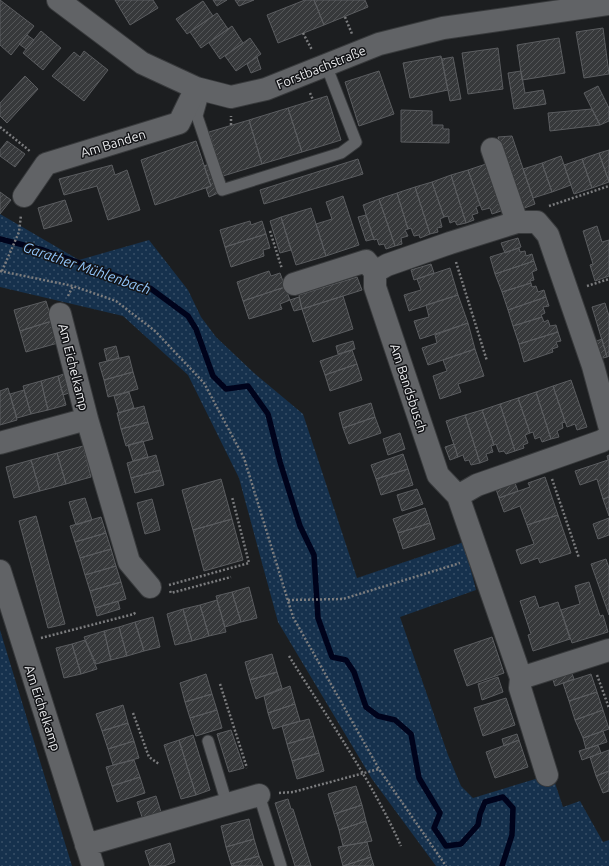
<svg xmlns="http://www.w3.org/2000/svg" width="609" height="866" viewBox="0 0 609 866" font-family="Ubuntu,sans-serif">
<defs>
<pattern id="green-dots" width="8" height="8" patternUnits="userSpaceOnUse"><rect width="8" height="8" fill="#16314d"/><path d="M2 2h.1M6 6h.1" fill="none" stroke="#384f67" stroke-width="1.8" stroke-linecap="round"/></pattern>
<pattern id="building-hatch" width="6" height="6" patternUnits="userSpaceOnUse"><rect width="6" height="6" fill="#37393b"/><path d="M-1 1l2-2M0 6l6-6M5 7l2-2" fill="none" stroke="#545658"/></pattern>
</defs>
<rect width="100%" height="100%" fill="#1c1e20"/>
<path fill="url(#green-dots)" d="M0 214 79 260 149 240 188 290 201 317 216 337 254 373 303 414 357 578 464 542 476 590 400 617 448 755 461 786 473 798 552 774 563 807 580 801 603 842 609 840V866H436L372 779 278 622 239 478 188 375 123 316 0 287Z
M0 630 72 866H0Z"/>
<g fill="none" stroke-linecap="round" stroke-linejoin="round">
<path stroke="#00031b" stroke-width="5.5" d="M0 239 43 250 150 288 188 316 196 329 213 376 226 389 248 386 268 414 280 462 300 526 314 555 318 618 332 657 346 660 354 672 366 707 378 716 395 720 411 734 419 778 440 813 434 828 446 846 461 844 478 825 480 814 485 802 503 797 513 808 512 835 502 866"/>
</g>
<path fill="url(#building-hatch)" stroke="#5b5d60" d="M0 0 34 26 11 55 0 45Z
M115 0H153L158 8 130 25Z
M213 0H227L217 6Z
M235 0H254L239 6Z
M305 0H314L324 25 278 43 267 15Z
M314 0H365L368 7 324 25Z
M203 1 213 16 187 34 176 19Z
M217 13 228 29 201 48 190 32Z
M232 26 243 43 220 59 209 43Z
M603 28 609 74 584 78 576 32Z
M41 31 61 48 43 70 23 53Z
M27 35 34 40 26 49 19 44Z
M250 38 261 54 236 71 225 56Z
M559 38 565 73 522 80 517 45Z
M498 48 503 89 468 94 462 53Z
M84 51 108 70 84 101 52 76 74 52 80 57Z
M441 56 448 90 410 98 403 63Z
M257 57 261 69 251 73 247 64Z
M453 57 461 99 450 101 442 59Z
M379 71 394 114 359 126 345 82Z
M521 71 525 93 543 90 546 104 514 109 508 73Z
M25 76 38 89 7 123 0 116V103Z
M598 86 609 108V121L600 125 584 93Z
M327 96 341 140 302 152 288 108Z
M288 108 302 152 262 164 249 120Z
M592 109 600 125 550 131 548 113Z
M401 110 432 111V125H443V129H449V143L401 142Z
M249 120 262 164 223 176 209 132Z
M512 136 535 204 522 209 498 137Z
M7 141 25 154 15 167 0 156V150Z
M196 141 211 186 155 205 141 160Z
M609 150V182L599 153Z
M599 153 609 182 592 188 582 159Z
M561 156 571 185 552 192 542 163Z
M358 159 363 174 264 204 260 190Z
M582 159 592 188 574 194 564 165Z
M542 163 552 192 533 198 523 169Z
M209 164 218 193 209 197 206 188 211 186 204 166Z
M486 164 501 211 492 214 490 208 482 210 468 170Z
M112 165 115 175 127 170 140 210 108 220 97 186 64 195 59 179Z
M468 170 480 205 476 207 478 213 472 215 474 220 466 223 451 175Z
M451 175 466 223 457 225 455 221 450 223 448 216 444 217 432 182Z
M432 182 444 217 440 219 442 227 437 228 438 232 430 234 415 187Z
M415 187 430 234 420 238 419 235 414 236 411 228 408 229 397 193Z
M0 192 11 200 0 214Z
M397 193 408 229 405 230 408 236 401 238 402 244 395 246 379 199Z
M343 196 359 245 326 256 316 224 332 219 326 202Z
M379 199 395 246 386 249 384 244 379 245 377 239 374 240 363 205Z
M65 200 72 221 44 229 38 208Z
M311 208 326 256 296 265 281 217Z
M366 215 374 239 366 241 358 217Z
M281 217 291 250 280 253 270 221Z
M250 221 251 225 262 221 266 234 225 247 220 230Z
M597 226 602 242 609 240V276L595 281 590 265 593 264 583 231Z
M266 234 270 248 263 250 264 256 231 267 225 247Z
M518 238 521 247 505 253 501 243Z
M519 248 520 252 525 251 526 256 532 254 534 261 495 274 490 257Z
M534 261 537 270 532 272 534 280 530 281 531 283 502 292 495 274Z
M431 264 434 273 414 280 411 270Z
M450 268 458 295 409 311 404 295 421 290 417 279Z
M269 271 271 276 280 273 285 287 243 301 237 282Z
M357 277 362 290 302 309 299 295Z
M531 283 532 287 536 286 538 292 544 290 546 297 508 310 502 292Z
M285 287 290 300 280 304 282 309 249 319 243 301Z
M458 295 468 323 420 339 414 321 429 317 426 305Z
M343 296 353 329 313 342 302 309Z
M299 297 302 309 294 311 290 300Z
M546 297 549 306 543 307 545 313 541 315 542 317 513 326 508 310Z
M46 301 52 321 20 331 14 310Z
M605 303 609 316V356L607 357 592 307Z
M542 317 544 322 548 320 550 326 556 325 558 332 519 344 513 326Z
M52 321 58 343 26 352 20 331Z
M468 323 475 349 428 365 422 348 437 343 435 335Z
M558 332 561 341 556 342 558 347 552 349 553 352 524 362 519 344Z
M602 339 607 357 599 359 594 342Z
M353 341 355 349 338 354 336 346Z
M116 346 119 358 107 361 104 349Z
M475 349 484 376 458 384 461 392 440 399 433 376 447 371 443 360Z
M352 350 357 364 325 375 320 361Z
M129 356 133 372 104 380 99 363Z
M357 364 362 380 330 391 325 375Z
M69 372 75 391 63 395 58 376Z
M133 372 138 389 108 397 104 380Z
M58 376 66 405 48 410 41 381Z
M571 380 587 427 577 430 575 424 567 427 553 386Z
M41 381 48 410 31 414 23 386Z
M553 386 565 422 562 423 563 428 557 431 559 437 551 439 536 392Z
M8 388 17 420 0 425V391Z
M24 390 31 414 17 418 10 394Z
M129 392 134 408 119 413 114 396Z
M536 392 551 439 542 442 540 437 535 439 533 432 530 433 518 398Z
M518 398 530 433 525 435 528 443 523 445 524 448 515 451 500 404Z
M371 403 375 417 343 428 339 413Z
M500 404 515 451 506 454 504 451 499 452 496 444 494 445 482 410Z
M144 406 148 422 121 429 117 413Z
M482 410 494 445 491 446 493 452 486 454 488 460 480 463 465 415Z
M465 415 480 463 471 465 469 460 465 461 463 455 458 457 446 421Z
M375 417 381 433 349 444 343 428Z
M148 422 153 439 126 446 121 429Z
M400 433 405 449 388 455 383 439Z
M143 441 148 457 133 461 128 445Z
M454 444 458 457 450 460 445 447Z
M83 446 91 477 66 484 57 453Z
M57 453 66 484 40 491 31 460Z
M403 454 408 469 376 479 371 465Z
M156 455 160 470 131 478 127 463Z
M609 455V497L603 499 597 479 580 485 575 471 608 460 607 456Z
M31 460 40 491 14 498 6 467Z
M408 469 413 485 381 495 376 479Z
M160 470 164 485 135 493 131 478Z
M545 477 558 515 527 525 520 506 504 512 499 498 530 487 528 483Z
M221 479 232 519 193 530 182 490Z
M515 483 518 491 499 498 496 489Z
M417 489 423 504 402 511 397 495Z
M609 497V516L603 499Z
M85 498 92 520 76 525 69 502Z
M152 499 160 530 145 534 137 503Z
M425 508 430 523 398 533 393 519Z
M558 515 571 553 540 563 538 558 521 564 516 550 534 544 527 525Z
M36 516 65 624 48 628 19 521Z
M101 517 106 533 75 542 70 526Z
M609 518V535L598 539 593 524Z
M232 519 243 560 204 571 193 530Z
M430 523 435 539 403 549 398 533Z
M106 533 111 549 80 558 75 542Z
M111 549 116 566 85 575 80 558Z
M606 559 609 568V615L591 564Z
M116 566 121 582 90 591 85 575Z
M121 582 126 599 95 608 90 591Z
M589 582 600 616 603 615 608 632 572 643 561 610 580 604 575 586Z
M249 587 257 618 241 622 232 592Z
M232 592 241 622 225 627 216 596Z
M535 596 539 608 558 602 570 639 533 651 528 635 531 634 520 601Z
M217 600 226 632 209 636 200 605Z
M118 601 120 609 97 616 95 608Z
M200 605 209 636 192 641 183 609Z
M183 609 192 641 175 645 167 614Z
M153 617 160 647 144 651 135 622Z
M135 622 144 651 127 656 119 627Z
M119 627 127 656 111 660 104 631Z
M104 631 111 660 96 664 84 637Z
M492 637 504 673 467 686 454 650Z
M85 640 97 669 81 674 72 644Z
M72 644 81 674 64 678 56 648Z
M272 654 277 672 250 680 245 662Z
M571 671 574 679 555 686 552 677Z
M277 672 282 688 256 699 250 680Z
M206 674 212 694 185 702 180 683Z
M591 674 597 692 569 701 563 683Z
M498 677 503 692 482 700 478 684Z
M290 686 295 704 268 713 264 696Z
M597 692 603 710 575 720 569 701Z
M212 694 217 710 190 718 185 702Z
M506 698 515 725 483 736 474 708Z
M295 704 300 721 273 729 268 713Z
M123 705 128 723 102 731 96 714Z
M217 710 222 728 196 736 190 718Z
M603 710 609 729 583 738 575 720Z
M309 719 314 736 287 744 282 726Z
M128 723 134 741 108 749 102 731Z
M231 730 244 768 229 772 217 734Z
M603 731 607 742 586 749 583 738Z
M517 734 519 740 504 746 502 739Z
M193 735 210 790 196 795 179 740Z
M314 736 319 753 292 761 287 744Z
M179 740 196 795 181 799 164 745Z
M519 740 528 767 495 778 486 752Z
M134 741 139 758 113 765 108 749Z
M598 745 601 753 582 760 579 751Z
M609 750V771L596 776 590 757Z
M319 753 324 771 297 779 292 761Z
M134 760 140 777 112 786 106 767Z
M609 771V791L603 793 596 776Z
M140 777 145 793 117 802 112 786Z
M356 786 362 805 334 814 328 794Z
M156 796 161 812 142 817 137 802Z
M288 799 291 809H293L311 866H295L275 803Z
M362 805 366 821 339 830 334 814Z
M249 819 254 839 226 847 221 826Z
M366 821 372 841 343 846 339 830Z
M254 839 259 856 231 864 226 847Z
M367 842 371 857 343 866 338 847Z
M170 843 175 862 164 866H150L145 851Z
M259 856 263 866H232L231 864Z
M371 857 374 866H343Z"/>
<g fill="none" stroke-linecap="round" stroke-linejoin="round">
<g stroke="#383a3c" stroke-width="13">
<path id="service" d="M204 91 197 116 222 190 341 153 356 142 326 65
M208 741 227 804
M259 795 281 866"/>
</g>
<g stroke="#383a3c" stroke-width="24">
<path id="minor" d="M58 0 142 63 196 88 231 97 266 89 379 44 443 28 609 4
M492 149 517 222
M24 196 46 164 179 123 196 88
M294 284 366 261 375 272
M60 314 87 419 129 562 150 587
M609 425 593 366 548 235 537 222H517L450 243 387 265 375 272V287L438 475 458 496 521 678 609 650
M0 443 87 419
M458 496 477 485 602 441 609 436
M0 571 93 866
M521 678 520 688 547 775
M86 845 259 795"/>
</g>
<path stroke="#7b7c7e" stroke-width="2.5" stroke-dasharray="2 2" stroke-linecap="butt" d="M345 17 352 34
M303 33 312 50
M310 93 313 100
M231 125V116
M0 127 31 152
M549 206 609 186
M270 231 282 269
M456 262 487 361
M0 271 73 286 116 301 155 331 204 383 244 458 293 617 379 769 446 866
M2 271 19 232 21 215
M587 286 609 279
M68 296 73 286
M552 479 579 558
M169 585 249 563 232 497
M170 591 171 593 231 577
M288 600 343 599 460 563
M41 638 134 614 136 611
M289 656C328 719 371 779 401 846
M597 675 609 708
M220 684 247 768
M133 713 149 757 159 764
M279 793 293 792 379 769"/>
<use href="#service" stroke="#616366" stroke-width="11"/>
<use href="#minor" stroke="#616366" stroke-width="22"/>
</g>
<g text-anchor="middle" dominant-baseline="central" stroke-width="3" stroke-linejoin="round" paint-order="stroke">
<g font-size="13" fill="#ebecee" stroke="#131417">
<text transform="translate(321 67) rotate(-22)">Forstbachstraße</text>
<text transform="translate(113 143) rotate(-17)">Am Banden</text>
<text transform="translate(74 367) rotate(76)">Am Eichelkamp</text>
<text transform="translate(409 388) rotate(72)">Am Bandsbusch</text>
<text transform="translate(43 708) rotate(72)">Am Eichelkamp</text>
</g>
<g font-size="14" font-style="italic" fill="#92c5fb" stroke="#131417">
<text transform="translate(87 268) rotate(19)">Garather Mühlenbach</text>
</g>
</g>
</svg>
